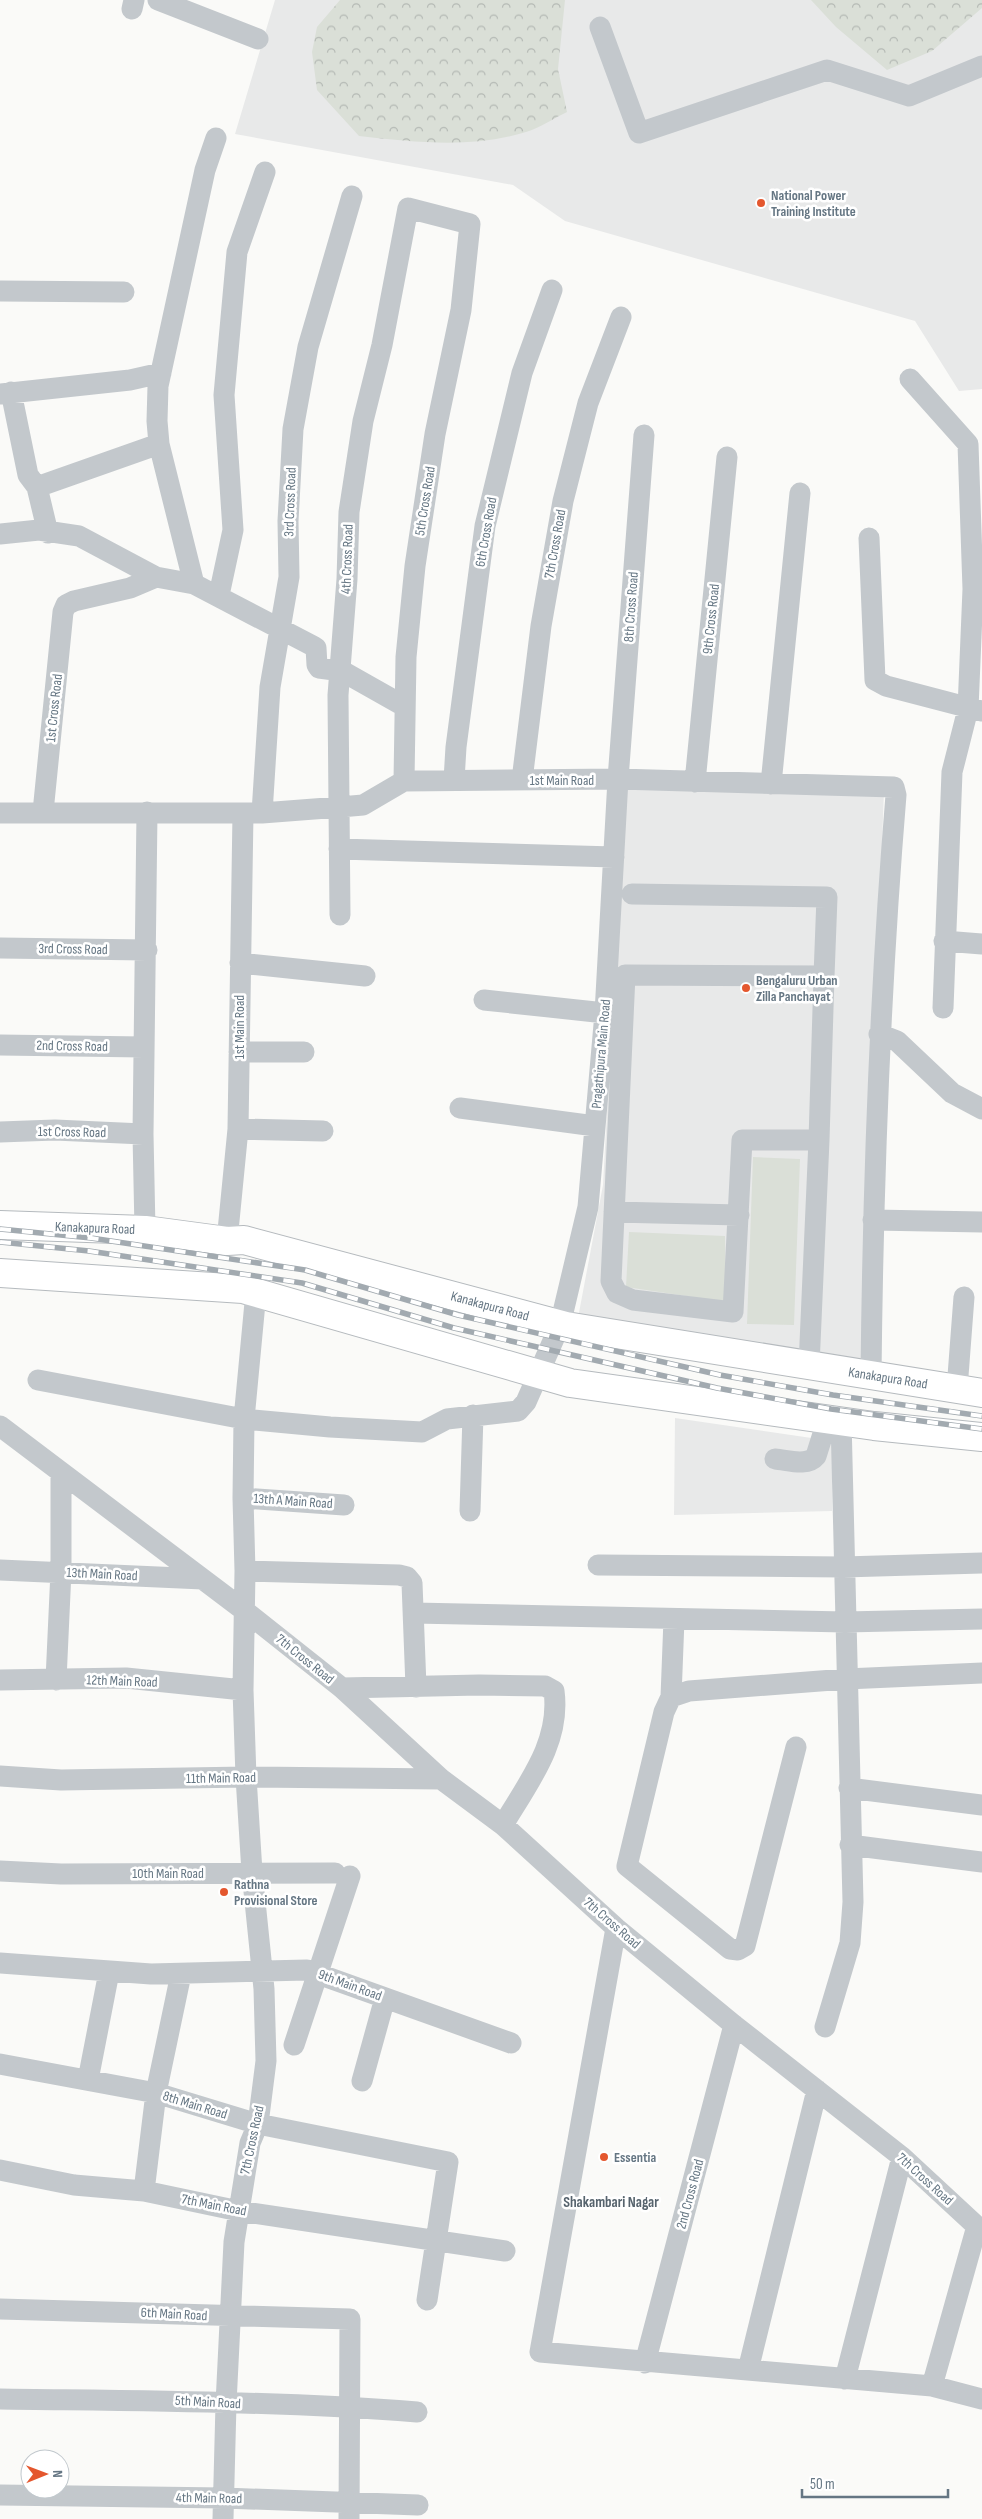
<svg xmlns="http://www.w3.org/2000/svg" width="982" height="2519" viewBox="0 0 982 2519" font-family="'Sofia Sans Condensed',sans-serif">
<defs>
<pattern id="forest-crowns" width="20" height="18" patternUnits="userSpaceOnUse" patternTransform="scale(1.25)"><rect width="20" height="18" fill="#dadfd7"/><path d="M2 6a3 3 0 1 1 6 0M12 15a3 3 0 1 1 6 0" fill="none" stroke="#b4b9b4"/></pattern>
</defs>
<rect width="100%" height="100%" fill="#fafaf8"/>
<path fill="#e8e9e9" d="M275 0H982V389L959 391 915 321 565 221 513 185 235 134Z
M625 782 884 790 863 1367 578 1318 603 1185Z
M675 1418 832 1441V1511L674 1515Z"/>
<path fill="url(#forest-crowns)" d="M340 0H565L558 69 567 112C554 118 540 128 526 132 472 149 414 142 359 136L317 90 312 52 317 27Z
M811 0H982V8L932 51 887 70 836 27Z"/>
<path fill="#dadfd7" d="M753 1157 800 1159 794 1325 747 1324Z
M629 1232 725 1236 726 1302 626 1287Z"/>
<g fill="none" stroke-linecap="round" stroke-linejoin="round">
<g stroke="#b5babe" stroke-width="30">
<path id="major" d="M0 1225 145 1230 227 1241 244 1240 566 1326 982 1393
M0 1273 243 1289 570 1383 874 1426 982 1437"/>
</g>
<path stroke="#c3c8cc" stroke-width="21" d="M158 0 258 39
M132 9 134 0
M600 27 639 133 827 70 909 96 982 66
M0 291 124 292
M910 379 968 444 973 589 968 709 952 772 943 1008
M11 392 28 475 37 487 159 444
M0 394 130 380 161 373
M37 487 48 533
M0 534 39 530 79 536 156 577
M869 538 875 680 886 686 982 711
M194 584 159 444 157 421 158 386 205 170 216 138
M219 595 233 530 224 395 237 252 265 172
M454 780 456 747 485 526 522 373 552 290
M522 780 541 626 563 501 588 403 621 317
M695 782 727 457
M771 784 800 493
M43 812 63 612 66 605 74 601 130 588 156 577 194 584 313 646 316 648 317 665 319 668 342 671 404 706
M0 813H262L340 807 363 805 404 781 618 779 894 787 896 795C880 988 873 1181 871 1376
M262 813 270 687 289 577 288 521 293 429 308 347 352 196
M339 849 614 857
M632 894 827 897 824 976
M340 915 338 695 347 579 349 512 363 421 382 345 408 208 470 224 461 310 435 434 415 566 406 657 404 781
M944 941 982 944
M0 948 147 950
M240 963 365 976
M484 1000 605 1013
M879 1034 897 1041 952 1093 982 1109
M0 1045 144 1047
M239 1052H304
M460 1108 595 1126
M238 1129 323 1131
M0 1132 55 1130 143 1134
M614 1212 739 1215
M873 1220 982 1222
M145 1230 143 1134 147 812
M227 1241 238 1129 243 813
M809 1366 819 1140 824 976 625 975 611 1281 617 1293 633 1300 733 1312 742 1140H819
M38 1380 244 1419 330 1427 422 1432 447 1419 518 1411 526 1402 560 1325 588 1207 605 1013 618 779 644 435
M957 1389 964 1297
M0 1426 245 1611 342 1688 441 1779 503 1825 616 1928 734 2025 902 2157 982 2231
M775 1459C788 1460 807 1467 816 1456L828 1418
M243 1498 344 1505
M470 1511 473 1415
M598 1565 843 1567 982 1563
M0 1570 203 1579
M245 1571 399 1575 407 1577 412 1583 416 1687
M414 1613 845 1622 982 1619
M0 1680 126 1678 243 1690
M56 1680 61 1571V1472
M342 1688 479 1685 545 1686 554 1691C561 1742 528 1783 503 1825
M671 1697 674 1619
M796 1747 745 1946 738 1950 730 1949 627 1866 664 1712 671 1697 689 1691 846 1679 982 1673
M0 1776 61 1780 246 1777 441 1779
M849 1788 982 1805
M850 1845 982 1862
M0 1871 61 1874 335 1873
M616 1928 540 2352 932 2386 982 2399
M0 1963 151 1974 307 1970 511 2043
M825 2027 850 1943 853 1902 841 1420
M294 2045 350 1876
M0 2064 156 2093 258 2124 448 2162 427 2300
M88 2080 109 1972
M362 2081 385 1998
M0 2170 74 2185 144 2191 239 2211 505 2251
M144 2191 156 2093 181 1974
M0 2309 350 2319 349 2519
M645 2363 734 2025
M748 2370 817 2090
M845 2379 902 2157
M932 2386 977 2226
M0 2399C139 2401 278 2401 417 2412
M0 2495 224 2498 418 2505
M223 2519 226 2404 234 2242 250 2143 258 2124 266 2061 264 1989 252 1872 246 1777 243 1690 245 1571 243 1498 244 1419 256 1292"/>
<use href="#major" stroke="#fff" stroke-width="28"/>
<g stroke="#a2aab0" stroke-width="5.5">
<path id="rail" d="M0 1229 91 1238 305 1270 458 1315 720 1375 833 1395 982 1416
M0 1242 89 1251 302 1283 454 1328 717 1388 831 1409 982 1429"/>
</g>
<use href="#rail" stroke="#fff" stroke-width="4" stroke-dasharray="11" stroke-linecap="butt"/>
</g>
<g fill="#e4572e" stroke="#fff" stroke-width="2">
<circle cx="761" cy="203" r="5"/>
<circle cx="746" cy="988" r="5"/>
<circle cx="224" cy="1892" r="5"/>
<circle cx="604" cy="2157" r="5"/>
</g>
<g text-anchor="middle" dominant-baseline="central" stroke-width="5" stroke-linejoin="round" paint-order="stroke">
<g font-size="14" font-weight="bold" fill="#657683" stroke="#fff" text-anchor="start">
<text x="771" y="195">National Power<tspan x="771" dy="16">Training Institute</tspan></text>
<text x="756" y="980">Bengaluru Urban<tspan x="756" dy="16">Zilla Panchayat</tspan></text>
<text x="234" y="1884">Rathna<tspan x="234" dy="16">Provisional Store</tspan></text>
<text x="614" y="2157">Essentia</text>
</g>
<g font-size="14" fill="#657683" stroke="#fff">
<text transform="translate(425 501) rotate(-81)">5th Cross Road</text>
<text transform="translate(290 502) rotate(-88)">3rd Cross Road</text>
<text transform="translate(486 532) rotate(-80)">6th Cross Road</text>
<text transform="translate(555 544) rotate(-80)">7th Cross Road</text>
<text transform="translate(347 559) rotate(-88)">4th Cross Road</text>
<text transform="translate(631 607) rotate(-86)">8th Cross Road</text>
<text transform="translate(711 619) rotate(-84)">9th Cross Road</text>
<text transform="translate(54 708) rotate(-84)">1st Cross Road</text>
<text x="562" y="780">1st Main Road</text>
<text transform="translate(73 949) rotate(1)">3rd Cross Road</text>
<text transform="translate(239 1027) rotate(-90)">1st Main Road</text>
<text transform="translate(72 1046) rotate(1)">2nd Cross Road</text>
<text transform="translate(601 1054) rotate(-85)">Pragathipura Main Road</text>
<text transform="translate(72 1132) rotate(1)">1st Cross Road</text>
<text transform="translate(95 1228) rotate(2)">Kanakapura Road</text>
<text transform="translate(490 1306) rotate(15)">Kanakapura Road</text>
<text transform="translate(888 1378) rotate(9)">Kanakapura Road</text>
<text transform="translate(293 1501) rotate(4)">13th A Main Road</text>
<text transform="translate(102 1574) rotate(3)">13th Main Road</text>
<text transform="translate(305 1659) rotate(39)">7th Cross Road</text>
<text transform="translate(122 1681) rotate(2)">12th Main Road</text>
<text transform="translate(221 1778) rotate(-1)">11th Main Road</text>
<text x="168" y="1873">10th Main Road</text>
<text transform="translate(612 1923) rotate(41)">7th Cross Road</text>
<text transform="translate(350 1985) rotate(20)">9th Main Road</text>
<text transform="translate(195 2105) rotate(17)">8th Main Road</text>
<text transform="translate(252 2140) rotate(-78)">7th Cross Road</text>
<text transform="translate(925 2179) rotate(42)">7th Cross Road</text>
<text transform="translate(690 2194) rotate(-75)">2nd Cross Road</text>
<text transform="translate(214 2205) rotate(11)">7th Main Road</text>
<text transform="translate(174 2314) rotate(3)">6th Main Road</text>
<text transform="translate(208 2402) rotate(3)">5th Main Road</text>
<text transform="translate(209 2498) rotate(1)">4th Main Road</text>
</g>
<g font-size="15" font-weight="bold" fill="#57646e" stroke="#fff">
<text x="611" y="2202">Shakambari Nagar</text>
</g>
</g>
<g transform="translate(45 2474) rotate(89)"><circle r="24" fill="#ffffff" stroke="#c1c8cd"/>
<path d="M0-4L9 19L0 12L-9 19Z" fill="#e4572e"/>
<text y="-8" font-size="14" font-weight="bold" text-anchor="middle" fill="#657683">N</text>
</g>
<path d="M802 2489v8h146v-8" fill="none" stroke="#657683" stroke-width="2.5"/>
<text x="810" y="2489" font-size="15" fill="#657683" stroke="#ffffff" stroke-width="4" paint-order="stroke">50 m</text>
</svg>
